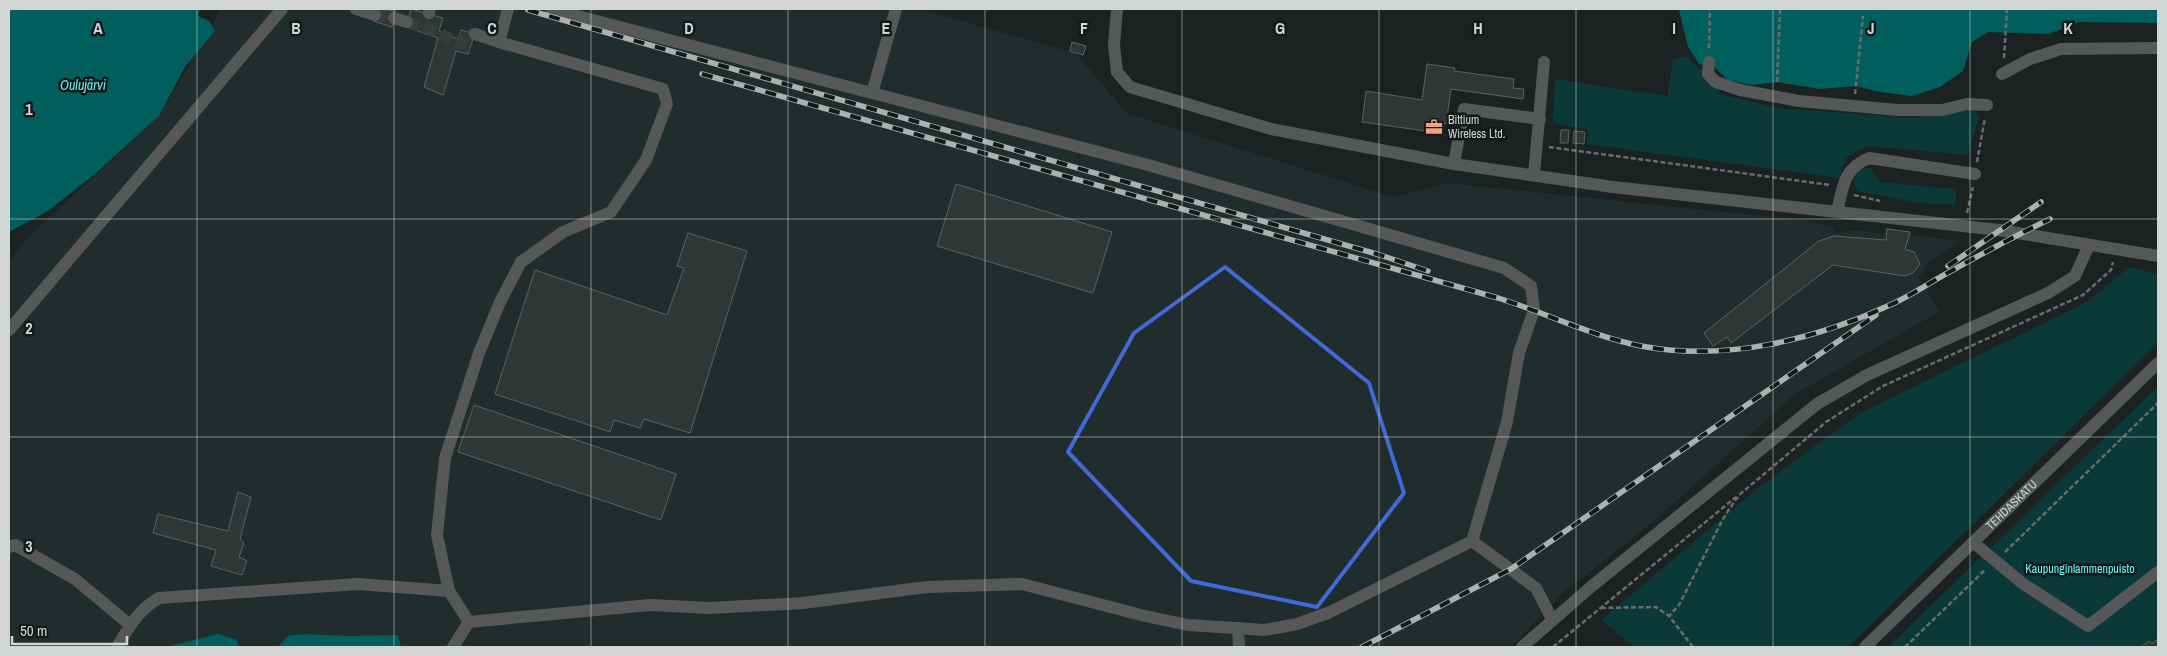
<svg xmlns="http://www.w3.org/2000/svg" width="2167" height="656" viewBox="0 0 2167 656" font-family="'Archivo Narrow',sans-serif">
<rect width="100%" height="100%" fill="#1c2221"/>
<path fill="#212d2c" d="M221 9H926V11L1075 53 1128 114 1393 197 1447 183 1808 221 1833 227 1834 233 1855 230 1884 234 1885 228 1911 232V235L1962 241 1929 261 1919 278 1940 311 1795 394 1654 521 1563 593 1511 647H9V262L25 240 159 116Z"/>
<path fill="#0a3938" d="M1687 56 1699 69 1716 76 1720 94 1778 108 1915 118 1972 107 1979 117 1968 155 1867 146 1846 158 1839 178 1587 144 1588 130 1553 123 1555 79 1667 96 1673 59Z
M1871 168 1880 182 1955 189 1956 197 1955 205 1919 203 1857 191 1853 180 1860 169Z
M2129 267 2158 275V343L1848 647H1634L1601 620 1758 488 1860 413 2087 302Z
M2158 386V647H1888Z"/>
<path fill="#005e5d" d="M9 9H200L198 16 209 21 215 31 185 67 159 116 95 174 48 211 9 232Z
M1669 9H2158V23L2079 22 2048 34 1988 32 1972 42 1963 71 1940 87 1912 96 1880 92 1856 86 1820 89 1777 82 1752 85 1728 80 1709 62 1700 65 1688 47 1679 10Z
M218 634 237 640 239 647H166Z
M304 634 348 636 398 635 401 647H278L288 636Z"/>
<path fill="#303535" stroke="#5c6261" d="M376 9 396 11 392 27 373 21Z
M411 9 443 18 439 31 458 39 461 30 475 34 468 54 456 51 443 95 424 87 438 38 406 27Z
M1072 42 1086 46 1083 55 1070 51Z
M1427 64 1455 68 1454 71 1514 79 1513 88 1524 89 1523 99 1451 89 1446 124 1444 123 1443 130 1439 133 1362 122 1366 91 1422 100Z
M1561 130H1569L1568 143H1560Z
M1574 131 1585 132 1584 144 1573 143Z
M956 184 1112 232 1093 293 937 246Z
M1887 229 1910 232 1905 249 1914 252 1920 264 1913 273 1905 276 1833 265 1731 343 1727 337 1713 346 1704 333 1819 241 1834 236 1886 240Z
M688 233 747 251 690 433 644 419 640 428 614 420 610 432 495 394 535 270 667 315 684 268 677 266Z
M474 405 676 474 661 520 458 452Z
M238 492 251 497 240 539 244 543 239 557 247 561 242 575 211 566 216 550 153 533 158 514 228 531Z
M2158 639V647H2141L2149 641 2152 644Z"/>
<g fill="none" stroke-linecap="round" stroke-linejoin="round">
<path stroke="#373d3c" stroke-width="12" stroke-dasharray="12 6" stroke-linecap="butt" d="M375 15 394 18
M407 22 428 28 460 44 465 35 475 34"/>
<path stroke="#686d6c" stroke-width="2.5" stroke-dasharray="5 2.5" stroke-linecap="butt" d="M1709 48 1710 9
M2004 58 2007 9
M1777 82 1780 9
M1855 94 1863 16
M1549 147 1830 185
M1977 162 1985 118
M1854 195 1880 201
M1967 213 1973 187
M2005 552 2158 403
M1601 608 1656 607 1669 616
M1553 647 1736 497
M1693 647 1669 616 1679 605 1724 517 1739 495 1826 422 1883 386 2083 295 2111 270 2113 262
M1905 647 1986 569"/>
<g stroke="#565858" stroke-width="12">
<path d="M356 9 375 15"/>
<path d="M551 9 872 93 896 9"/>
<path d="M1117 9 1114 45 1117 72 1130 87 1271 129 1454 164 1613 187 1999 230 2158 256"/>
<path d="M429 13 430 9"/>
<path d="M394 18 407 22"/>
<path d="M475 34 499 42"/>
<path d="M1709 62 1708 74 1716 82 1740 90 1799 101 1898 110H1942L1967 104 1987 105"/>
<path d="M2002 74 2030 59 2061 49 2158 48"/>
<path d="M872 93 1148 165 1504 268 1531 286 1534 310 1519 353 1507 422 1472 541 1536 588 1552 619"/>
<path d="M1454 164 1464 109 1540 119"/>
<path d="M1534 175 1544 62"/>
<path d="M1837 212C1843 187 1843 169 1869 158L1975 174"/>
<path d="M9 330 282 9"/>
<path d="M1974 543 2022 583 2088 626 2158 572"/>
<path d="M9 547 15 545 75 579 130 625"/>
<path d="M449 591 437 535 445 458 479 353 500 302 521 262 563 232 611 212 646 160 667 104 663 89 499 42 508 9"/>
<path d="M469 622 650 605 710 608 803 603 927 587 1022 584 1145 616 1188 625 1265 630 1297 624 1328 613 1472 541"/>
<path d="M1238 628 1239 647"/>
<path d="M117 647C129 627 138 610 159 598L358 584 449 591 469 622 453 647"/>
<path d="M1522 647 1592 586 1817 404 1867 375 2048 293 2075 276 2089 245"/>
<path id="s1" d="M1865 647 2158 363"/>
</g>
<g stroke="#acb1b0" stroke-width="5.5">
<path id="rail" d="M528 10 1380 255 1428 271
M702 74 1498 298C1546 313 1591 336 1641 346 1725 362 1814 340 1890 305 1912 295 1932 281 1953 270 1985 252 2017 235 2050 219
M1948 266 2041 202
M1362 647 1511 569 1876 315"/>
</g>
<use href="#rail" stroke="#131818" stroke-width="4" stroke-dasharray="11" stroke-linecap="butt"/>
</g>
<path fill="none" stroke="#4169d7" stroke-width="4" stroke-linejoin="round" d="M1225 267 1369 383 1404 493 1317 607 1191 581 1068 452 1134 333Z"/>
<path fill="none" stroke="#d1d5d4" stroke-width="1" stroke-opacity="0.55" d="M197 9V647M394 9V647M591 9V647M788 9V647M985 9V647M1182 9V647M1379 9V647M1576 9V647M1773 9V647M1970 9V647M9 219H2158M9 437H2158"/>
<defs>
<g id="office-bare" transform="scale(1.35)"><path d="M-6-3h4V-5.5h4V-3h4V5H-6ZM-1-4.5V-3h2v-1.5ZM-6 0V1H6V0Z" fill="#f2a07f" stroke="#131818" stroke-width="2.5" paint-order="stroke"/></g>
</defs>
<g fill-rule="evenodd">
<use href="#office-bare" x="1434" y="127"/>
</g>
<g text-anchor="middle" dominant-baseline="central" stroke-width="5" stroke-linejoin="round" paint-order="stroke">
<g font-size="12" fill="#d1d5d4" stroke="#131818" text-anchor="start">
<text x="1448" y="120">Bittium<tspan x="1448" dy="14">Wireless Ltd.</tspan></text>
</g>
<g font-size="12" fill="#d1d5d4" stroke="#131818">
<text stroke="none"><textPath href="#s1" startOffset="204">TEHDASKATU</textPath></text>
</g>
<g font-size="12" fill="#66f7f3" stroke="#131818">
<text x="2080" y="569">Kaupunginlammenpuisto</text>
</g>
<g font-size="14" font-style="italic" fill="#60f1ee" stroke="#131818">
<text x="83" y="85">Oulujärvi</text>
</g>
</g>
<g font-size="16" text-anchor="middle" font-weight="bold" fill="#d1d5d4" stroke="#131818" stroke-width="5" stroke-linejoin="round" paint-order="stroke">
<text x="98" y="34">A</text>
<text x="296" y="34">B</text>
<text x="492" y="34">C</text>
<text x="689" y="34">D</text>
<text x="886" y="34">E</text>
<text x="1084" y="34">F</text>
<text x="1280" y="34">G</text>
<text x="1478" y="34">H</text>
<text x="1674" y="34">I</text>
<text x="1871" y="34">J</text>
<text x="2068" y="34">K</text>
<text x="29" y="115">1</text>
<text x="29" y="334">2</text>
<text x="29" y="552">3</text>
</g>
<rect width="2167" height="656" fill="none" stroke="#d1d5d4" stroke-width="20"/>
<path d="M12 636v8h115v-8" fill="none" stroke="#d1d5d4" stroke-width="2.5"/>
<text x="20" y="636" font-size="15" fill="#d1d5d4" stroke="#131818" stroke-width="4" paint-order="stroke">50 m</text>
</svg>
